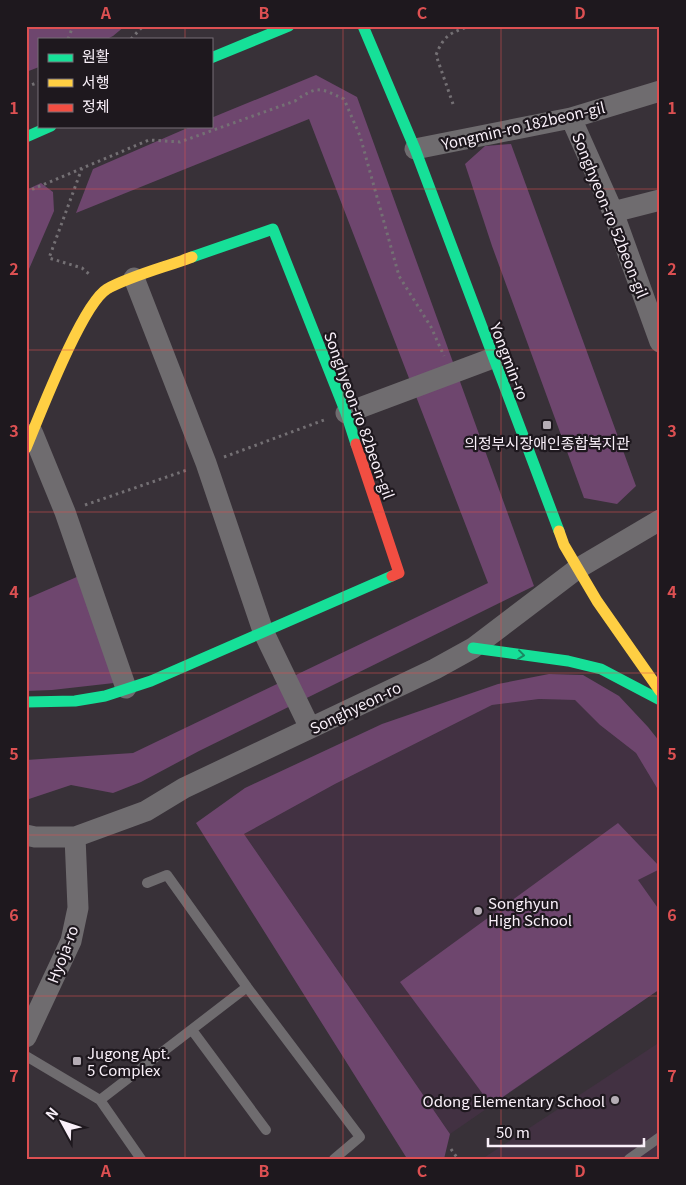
<svg xmlns="http://www.w3.org/2000/svg" width="686" height="1185" viewBox="0 0 686 1185" font-family="Georgia,'Noto Sans KR',serif">
<rect width="100%" height="100%" fill="#383138"/>
<path fill="#423142" d="M539 699 575 700 600 725 636 753 660 793V989L450 1134 244 834 335 784 492 705Z
M660 1042V1159H482Z"/>
<path fill="#6e466e" d="M26 26H125L113 36 107 39H39V67L26 72Z
M316 75 357 97 534 586 199 751 141 782 113 793 71 785 26 800V760L133 753 488 583 309 119 76 213 93 169 192 126H211V118Z
M511 144 636 486 617 504 584 498 492 246 465 164 485 146Z
M41 183 53 192 54 211 26 276V190Z
M79 576 114 683 52 690 26 691V599Z
M549 674 583 675 619 696 648 727 660 742V793L636 753 600 725 575 700 539 699 492 705 335 784 244 834 450 1134 444 1159H405L406 1157 196 823 245 788 382 724 498 684Z
M618 823 660 867V869L638 880 660 911V989L491 1105 400 982Z"/>
<g fill="none" stroke-linecap="round" stroke-linejoin="round">
<path stroke="#747074" stroke-width="3" stroke-dasharray="2.5 4" stroke-linecap="butt" d="M68 39 73 26
M131 39 143 26
M26 87 39 82
M453 104 436 55C444 35 450 33 470 26
M82 168 49 258 82 268 89 274
M26 192 149 140 180 142 295 101C318 85 320 88 344 99L360 136 399 276 431 327 444 356
M224 457 324 420
M85 505 187 470
M451 1149 458 1159"/>
<path stroke="#6f6c6f" stroke-width="10" d="M147 883 167 875 247 987 360 1137 334 1159
M192 1030 266 1130
M26 1056 100 1100 247 987
M100 1100 141 1159
M629 1159 660 1137"/>
<path stroke="#6f6c6f" stroke-width="21" d="M571 118 613 212 660 342
M415 149 571 118 660 91
M613 212 660 200
M134 278 206 463 263 631 310 728
M346 413 493 358
M33 434 65 512 126 688
M26 835 35 837H75L146 811 184 788 435 669 473 648 577 569 660 520
M26 1037 71 941 78 908 75 837"/>
<path stroke="#16e098" stroke-width="11" d="M363 26 415 149 559 531
M211 58 289 26
M26 137 51 126
M192 257 273 229 346 413 356 444
M473 648 568 661 601 669 660 700
M26 702 75 701 105 696 151 681 392 576"/>
<path stroke="#ffcf43" stroke-width="11" d="M26 448C39 417 82 304 107 289 130 276 166 267 192 257
M559 531 564 545 597 601 660 691"/>
<path stroke="#f24e42" stroke-width="11" d="M356 444 399 573 392 576"/>
</g>
<defs><path id="oneway-chevron" d="M-2-3.5L2.5 0L-2 3.5" fill="none" stroke-width="1.6" stroke-linecap="round" stroke-linejoin="round" transform="scale(1.25)"/></defs>
<use stroke="#1a8661" href="#oneway-chevron" transform="translate(521 655) rotate(7)"/>
<path fill="none" stroke="#dd5052" stroke-width="1" stroke-opacity="0.55" d="M185 26V39M343 26V1159M501 26V1159M185 126V1159M26 189H660M26 350H660M26 512H660M26 673H660M26 835H660M26 996H660"/>
<g fill="#b5adb5" stroke="#1e181e" stroke-width="2">
<rect x="542" y="420" width="10" height="10" rx="2.5"/>
<circle cx="478" cy="911" r="5"/>
<rect x="72" y="1056" width="10" height="10" rx="2.5"/>
<circle cx="615" cy="1100" r="5"/>
</g>
<g text-anchor="middle" dominant-baseline="central" stroke-width="4.5" stroke-linejoin="round" paint-order="stroke">
<g font-size="15" fill="#f9f0f9" stroke="#1e181e">
<text transform="translate(523 125) rotate(-13)">Yongmin-ro 182beon-gil</text>
<text transform="translate(611 215) rotate(68)">Songhyeon-ro 52beon-gil</text>
<text transform="translate(510 361) rotate(69)">Yongmin-ro</text>
<text transform="translate(360 415) rotate(70)">Songhyeon-ro 82beon-gil</text>
<text transform="translate(355 707) rotate(-26)">Songhyeon-ro</text>
<text transform="translate(62 954) rotate(-69)">Hyoja-ro</text>
</g>
<g font-size="15" fill="#f9f0f9" stroke="#1e181e" text-anchor="start">
<text x="547" y="442" text-anchor="middle">의정부시장애인종합복지관</text>
<text x="488" y="902">Songhyun<tspan x="488" dy="17">High School</tspan></text>
<text x="87" y="1052">Jugong Apt.<tspan x="87" dy="17">5 Complex</tspan></text>
<text x="605" y="1100" text-anchor="end">Odong Elementary School</text>
</g>
</g>
<rect width="686" height="1185" fill="none" stroke="#1e181e" stroke-width="55"/>
<rect x="38" y="38" width="175" height="90" fill="#1e181e" stroke="#766e76"/>
<rect x="48" y="54" width="25" height="8" fill="#16e098" stroke="#766e76"/>
<text x="82" y="62" font-size="15" fill="#f9f0f9">원활</text>
<rect x="48" y="79" width="25" height="8" fill="#ffcf43" stroke="#766e76"/>
<text x="82" y="88" font-size="15" fill="#f9f0f9">서행</text>
<rect x="48" y="104" width="25" height="8" fill="#f24e42" stroke="#766e76"/>
<text x="82" y="112" font-size="15" fill="#f9f0f9">정체</text>
<g transform="translate(62 1122) rotate(310)" stroke="#1e181e" stroke-width="4" paint-order="stroke">
<path d="M0-4L9 19L0 12L-9 19Z" fill="#f9f0f9"/>
<text y="-8" font-size="14" font-weight="bold" text-anchor="middle" fill="#f9f0f9">N</text>
</g>
<path d="M488 1138v8h156v-8" fill="none" stroke="#f9f0f9" stroke-width="2.5"/>
<text x="496" y="1138" font-size="15" fill="#f9f0f9" stroke="#1e181e" stroke-width="4" paint-order="stroke">50 m</text>
<rect x="28" y="28" width="630" height="1130" fill="none" stroke="#dd5052" stroke-width="2"/>
<g font-size="16" text-anchor="middle" font-weight="bold" fill="#dd5052">
<text x="106" y="19">A</text>
<text x="264" y="19">B</text>
<text x="422" y="19">C</text>
<text x="580" y="19">D</text>
<text x="14" y="114">1</text>
<text x="672" y="114">1</text>
<text x="14" y="275">2</text>
<text x="672" y="275">2</text>
<text x="14" y="437">3</text>
<text x="672" y="437">3</text>
<text x="14" y="598">4</text>
<text x="672" y="598">4</text>
<text x="14" y="760">5</text>
<text x="672" y="760">5</text>
<text x="14" y="921">6</text>
<text x="672" y="921">6</text>
<text x="14" y="1082">7</text>
<text x="672" y="1082">7</text>
<text x="106" y="1177">A</text>
<text x="264" y="1177">B</text>
<text x="422" y="1177">C</text>
<text x="580" y="1177">D</text>
</g>
</svg>
